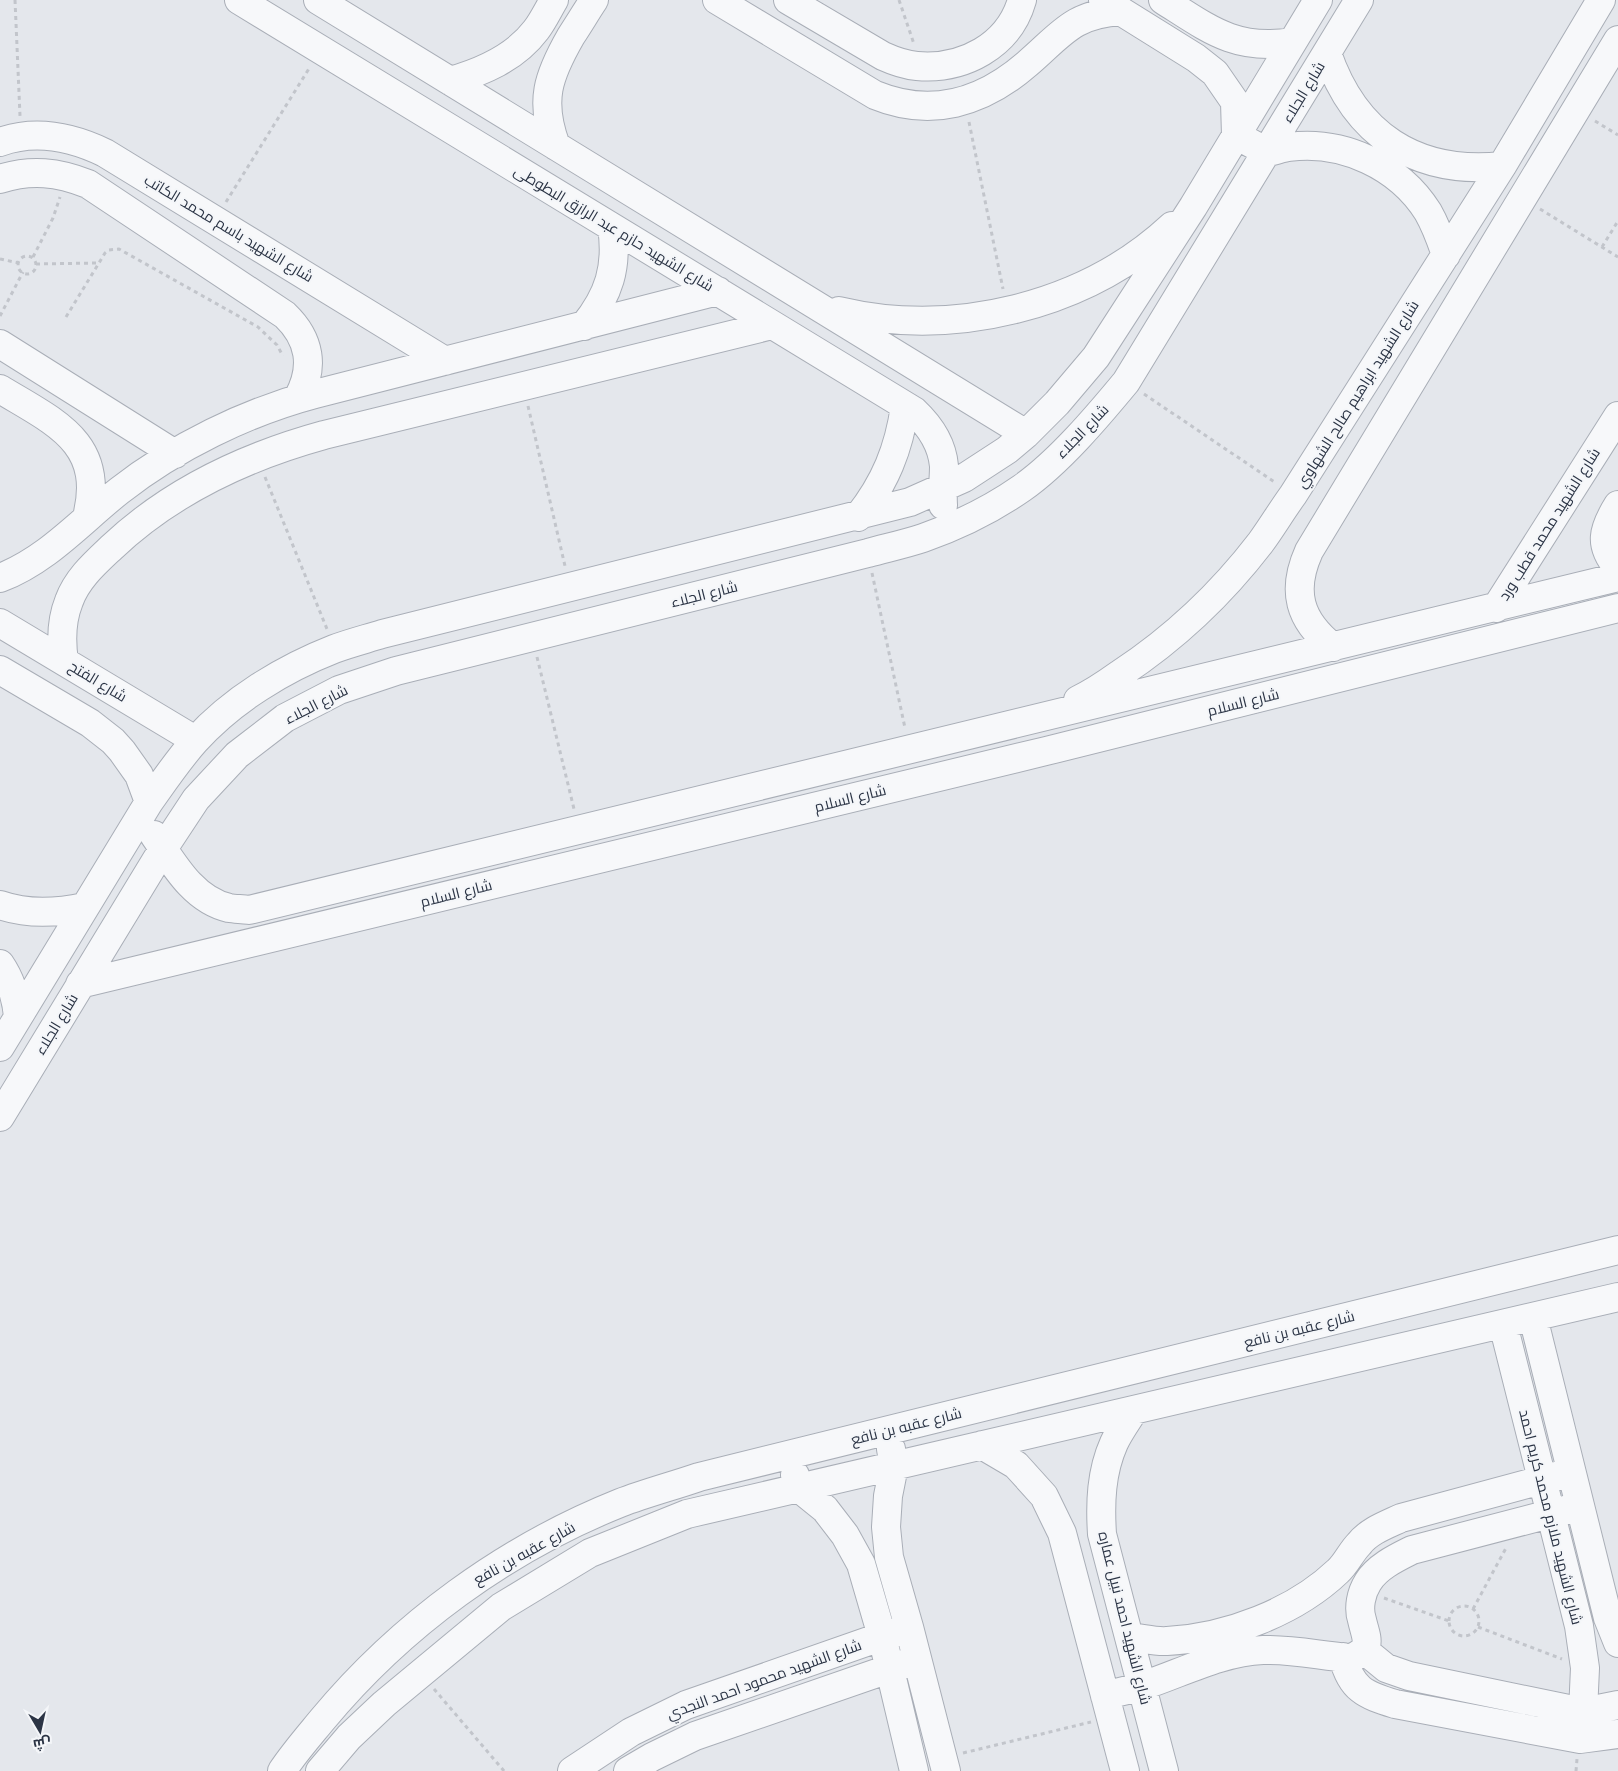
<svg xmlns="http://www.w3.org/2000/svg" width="1618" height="1771" viewBox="0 0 1618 1771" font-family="'Space Grotesk',Cairo,sans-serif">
<rect width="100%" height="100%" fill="#e4e7ec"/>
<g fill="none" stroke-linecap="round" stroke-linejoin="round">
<g stroke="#a9aeb7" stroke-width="30">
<path id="minor" d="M239 0 914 411C930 426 942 443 944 466 944 479 942 492 943 505
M318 0 1026 434
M717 0 875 95C931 118 982 103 1027 64 1061 35 1072 14 1121 11
M788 0 883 56C894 61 905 65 917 66 963 70 1009 46 1022 0
M1103 0 1196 58 1215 73 1235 102 1236 135 1267 152C1274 151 1282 148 1289 147 1343 140 1399 166 1428 212 1436 226 1441 240 1446 255
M1163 0C1209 29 1235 51 1292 42
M1327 53C1355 135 1416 175 1502 166
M450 81C482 72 515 58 536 30 543 21 548 10 554 0
M0 142C36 129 72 137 105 153L445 361
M556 146C539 101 548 76 571 36 579 24 586 12 594 0
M0 179C31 169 58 172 88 184L285 315C310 339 315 367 298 398
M839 311C953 338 1085 307 1172 226
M584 326C609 295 618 267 612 227
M0 344 175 454
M0 389C54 422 106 442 87 517
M1618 505C1603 529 1598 545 1618 568
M858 517C885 483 899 449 905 406
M0 578C47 560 80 522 119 491 175 447 247 412 315 394L718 291
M1496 608 1618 416
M0 623 195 740
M1333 647C1299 620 1291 591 1309 551L1618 40
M64 661C61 641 61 621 69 601 77 579 94 564 111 548 171 491 244 457 324 435L772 325
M0 670 90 723 113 741 122 751 139 775 149 802
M1078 700C1093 693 1106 684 1120 674 1173 639 1222 593 1261 542 1272 527 1282 510 1293 495L1502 166 1601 0
M154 835C173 863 193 900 229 908 235 909 242 909 249 910L1618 577
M0 905C28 915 57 913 85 907
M0 964C11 980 16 997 18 1016
M80 984 1046 751 1618 608
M0 1047 149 802C164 781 178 760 195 741 232 700 283 669 334 649 350 643 366 639 382 634L910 502 964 478 1007 450 1026 434 1057 403 1096 357 1193 207 1318 0
M0 1117 163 849 196 799 237 755 285 718 339 690 396 671 868 553C886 548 905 544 923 538 957 526 992 509 1022 488 1059 462 1097 417 1126 382L1359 0
M1533 1317 1608 1618 1618 1643
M1503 1324 1579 1626 1585 1668 1583 1712
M1134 1410C1127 1421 1119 1432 1114 1443 1101 1472 1100 1503 1102 1534L1164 1771
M982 1445 1016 1465 1044 1496 1062 1533 1125 1771
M891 1449 894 1466 888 1496 886 1527 889 1557 909 1627 946 1771
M795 1475 799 1488 825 1509 845 1535 861 1564 882 1636 914 1771
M1129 1637C1142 1638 1155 1642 1167 1641 1227 1638 1295 1612 1338 1571 1346 1564 1351 1552 1359 1544 1369 1531 1386 1525 1401 1518L1571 1472
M1364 1650 1386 1668 1409 1676 1583 1712 1618 1705
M1343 1657C1351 1689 1365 1695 1395 1704L1580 1739 1618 1734
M1105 1696C1117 1692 1130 1690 1142 1686 1182 1673 1220 1652 1263 1650 1293 1649 1322 1656 1351 1658 1374 1649 1366 1638 1362 1620 1358 1608 1361 1593 1368 1582 1377 1567 1396 1558 1412 1550L1580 1506
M282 1771C294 1753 308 1737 322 1720 401 1625 505 1549 620 1503 646 1493 673 1486 699 1477L1618 1250
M320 1771 349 1737 384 1704 501 1607 590 1553 687 1514 1618 1297
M572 1771 631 1732 686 1705 909 1627
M628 1771 652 1757 695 1736 906 1663"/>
</g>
<path stroke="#c2c5cb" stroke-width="3" stroke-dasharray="4 4" stroke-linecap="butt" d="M15 0 20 116
M899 0 914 44
M1595 121 1618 135
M969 122 1003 289
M226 202 310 67
M1540 209 1618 257
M1602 247 1618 221
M18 265a9 9 0 1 1 18 0a9 9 0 1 1-18 0Z
M33 257 53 218 60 197
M0 259 19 263
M36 264 98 263
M0 316 23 272
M66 317 105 253 109 250 119 249 258 327 277 345 283 356
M1144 394 1276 483
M528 406 565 566
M265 477 327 629
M872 573 905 728
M537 657 574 809
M1384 1598 1449 1621
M1449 1621a15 15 0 1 1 30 0a15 15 0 1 1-30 0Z
M1473 1609 1506 1548
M1478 1627 1562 1659
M434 1689 504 1771
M963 1753 1091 1722
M1576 1771 1577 1759"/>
<use href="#minor" stroke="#f7f8fa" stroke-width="28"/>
</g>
<g text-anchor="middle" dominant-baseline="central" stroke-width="4" stroke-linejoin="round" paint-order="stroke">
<g font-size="15" fill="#2b3445" stroke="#f4f6f9">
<text transform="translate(1303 92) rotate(-59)">شارع الجلاء</text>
<text transform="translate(229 228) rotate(31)">شارع الشهيد باسم محمد الكاتب</text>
<text transform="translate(614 228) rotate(31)">شارع الشهيد حازم عبد الرازق البطوطى</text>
<text transform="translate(1357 394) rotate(-58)">شارع الشهيد ابراهيم صالح الشهاوي</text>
<text transform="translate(1082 431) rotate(-46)">شارع الجلاء</text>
<text transform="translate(1549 524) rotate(-58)">شارع الشهيد محمد قطب ورد</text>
<text transform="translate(704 594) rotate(-14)">شارع الجلاء</text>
<text transform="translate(98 681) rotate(31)">شارع الفتح</text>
<text transform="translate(1243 702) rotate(-14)">شارع السلام</text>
<text transform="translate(316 704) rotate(-27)">شارع الجلاء</text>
<text transform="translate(850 798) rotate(-14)">شارع السلام</text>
<text transform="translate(456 893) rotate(-14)">شارع السلام</text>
<text transform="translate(56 1024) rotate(-59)">شارع الجلاء</text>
<text transform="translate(1299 1329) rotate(-14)">شارع عقبه بن نافع</text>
<text transform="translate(906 1426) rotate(-14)">شارع عقبه بن نافع</text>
<text transform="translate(1551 1517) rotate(76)">شارع الشهيد ملازم محمد كريم احمد</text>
<text transform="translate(524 1553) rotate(-29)">شارع عقبه بن نافع</text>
<text transform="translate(1125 1618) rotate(76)">شارع الشهيد احمد نبيل عماره</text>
<text transform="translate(764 1679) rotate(-20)">شارع الشهيد محمود احمد النجدي</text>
</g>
</g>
<g transform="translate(40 1731) rotate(171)" stroke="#f4f6f9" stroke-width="4" paint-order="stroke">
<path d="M0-4L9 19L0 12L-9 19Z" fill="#2b3445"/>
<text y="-8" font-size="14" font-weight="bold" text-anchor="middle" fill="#2b3445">ش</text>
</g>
</svg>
